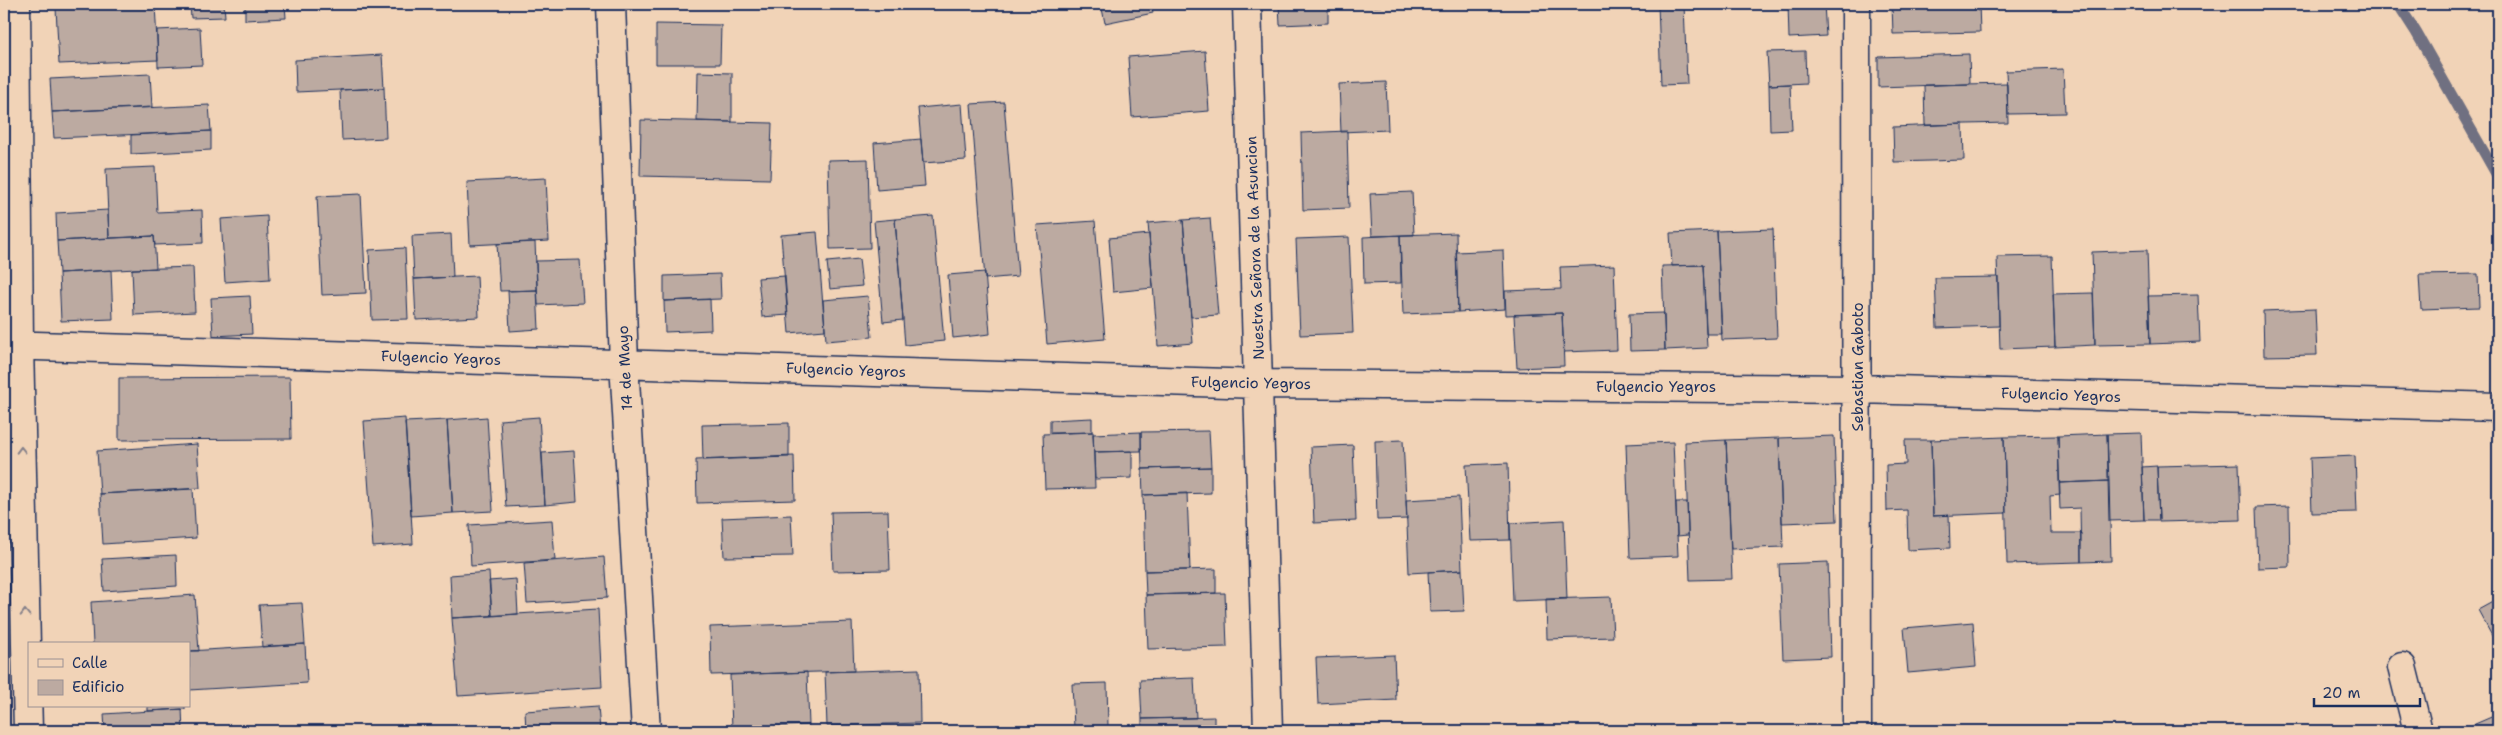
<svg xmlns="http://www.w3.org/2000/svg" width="2502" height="735" viewBox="0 0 2502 735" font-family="'Shantell Sans',sans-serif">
<rect width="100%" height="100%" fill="#f1d3b7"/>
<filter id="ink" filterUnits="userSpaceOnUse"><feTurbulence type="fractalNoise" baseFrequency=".02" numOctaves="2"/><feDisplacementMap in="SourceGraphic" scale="10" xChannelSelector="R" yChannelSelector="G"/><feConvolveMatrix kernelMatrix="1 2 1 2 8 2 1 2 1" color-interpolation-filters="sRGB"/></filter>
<g filter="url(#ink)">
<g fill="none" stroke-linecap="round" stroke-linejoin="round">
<path stroke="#707081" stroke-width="11" d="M2398 4 2416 32 2498 177"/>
</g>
<path fill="#bcaaa1" stroke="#1b2f5e" d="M155 4 158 60 59 64 56 8Z
M190 4H224L225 17 191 18Z
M245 4H285L286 18 245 20Z
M287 4H327L287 6Z
M730 4H760V5L731 7Z
M879 4H898L881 10Z
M971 4H990L972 8Z
M1101 4H1151L1153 13 1105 23Z
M1279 4H1328V23L1280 25Z
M1328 4H1381V6L1328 9Z
M1658 4H1684L1687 84 1661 85Z
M1788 4H1824L1826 36 1789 38Z
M1892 4H1979L1980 32 1893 34Z
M656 24 721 25 720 64H656Z
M200 28 202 65 158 67 157 30Z
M1205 51 1209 111 1132 117 1128 57Z
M1805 51 1806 83 1769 85 1767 52Z
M1969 54 1970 84 1878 87V57Z
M382 55 384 88 296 92 295 60Z
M2063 69 2065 113 2008 114 2006 71Z
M698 72 732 73V122L697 121Z
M150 74 152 107 52 112 50 79Z
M1386 82 1388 130 1341 132 1339 84Z
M2007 83 2008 123 1925 125 1924 85Z
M1790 84 1792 130 1770 131 1769 85Z
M384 88 386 138 342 140 340 90Z
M1004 102 1018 276 985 279 971 104Z
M962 104 966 160 923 163 918 108Z
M209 105 211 131 54 138 52 112Z
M641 120 772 123 770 179 640 176Z
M1963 124 1964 160 1894 162 1893 127Z
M211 131V150L131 154V135Z
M1347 131 1349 208 1303 210 1301 133Z
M921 139 925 186 877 190 874 143Z
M868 159 870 248 830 249 828 160Z
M155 167 157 212 202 210 203 243 155 245 154 236 109 238 106 169Z
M546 178 549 241 470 245 467 182Z
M1412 192 1414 235 1372 236 1370 194Z
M361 194 366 293 322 295 317 196Z
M108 210 109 238 57 241 56 213Z
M267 216 270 279 225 282 221 219Z
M933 216 944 341 905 345 895 219Z
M1210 218 1218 315 1191 317 1183 220Z
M895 219 903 320 883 322 874 221Z
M1183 220 1193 343 1158 346 1148 223Z
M1095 221 1105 339 1047 344 1037 225Z
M1773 229 1777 338 1722 340 1717 231Z
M1717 231 1722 334H1706L1703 265 1672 266 1670 233Z
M817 232 825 330 789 333 781 235Z
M1456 233 1458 312 1403 314 1400 235Z
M451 234 453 277 414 279 412 236Z
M1149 234 1153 288 1113 292 1109 238Z
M1400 235 1401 283 1364 284 1363 237Z
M154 236 156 268 59 273 57 241Z
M1349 237 1353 333 1300 335 1296 239Z
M535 242 537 290 500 291 497 244Z
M405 248 408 319 372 320 369 250Z
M1503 250 1505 309 1458 312 1456 252Z
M2147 250 2150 344 2095 345 2092 252Z
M2052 256 2055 347 2000 349 1997 257Z
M859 259 862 286 830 289 827 262Z
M580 260 583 303 538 305 536 261Z
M1614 265 1617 350 1564 352 1562 313 1506 315 1505 291 1561 289 1560 267Z
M1703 265 1707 348 1665 350 1662 266Z
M193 267 195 312 134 315 132 269Z
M111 270 113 319 61 321 59 273Z
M985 272 990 334 953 338 948 275Z
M720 274 721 299 664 301V276Z
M2478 274 2479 307 2421 309 2419 275Z
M477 276 479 317 416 320 414 279Z
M785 276 788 315 762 317 758 278Z
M1998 277 1999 326 1937 328 1935 278Z
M537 290 539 329 510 331 508 291Z
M2093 293 2095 345 2055 347 2053 294Z
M2198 295 2200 342 2150 344 2148 296Z
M250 296 252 334 213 336 211 298Z
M868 296 872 337 826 341 823 300Z
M710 299 711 330 665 332 664 301Z
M2315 309 2317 355 2264 356 2263 311Z
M1562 313 1564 366 1517 368 1514 315Z
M1664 313 1665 350 1630 351 1629 314Z
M290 377 291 439 119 440V378Z
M487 417 493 511 453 513 447 420Z
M539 417 545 505 506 507 500 420Z
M405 418 413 544 373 547 364 421Z
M1092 418V432L1050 433V420Z
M447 420 453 513 411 516 405 422Z
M789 423V457L703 460 702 425Z
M1209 431 1211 467 1142 469 1141 432Z
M1093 432 1095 488 1045 489 1043 434Z
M1141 432V451L1094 452 1093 434Z
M2141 433 2144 520 2109 521 2107 434Z
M2107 434 2109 481 2059 483 2058 436Z
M1834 436 1837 521 1782 523 1779 438Z
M2058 436 2060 495 2050 496 2051 533H2081V562L2007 564 2004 437Z
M2004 437 2006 513 1933 516 1931 440Z
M1779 438 1783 547 1731 549 1726 440Z
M1403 440 1407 519 1377 520 1375 441Z
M1726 440 1732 579 1690 580 1685 442Z
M1905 440H1931L1933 516 1949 515 1950 548 1908 550 1907 510 1887 511 1886 465 1906 464Z
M1673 442 1678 556 1630 558 1626 444Z
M197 444 200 488 100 494 97 451Z
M1353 445 1356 521 1314 523 1311 447Z
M574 451 577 502 545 505 542 453Z
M1132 451V478L1095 479 1094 452Z
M794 456 795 500 697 503 696 460Z
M2355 456 2357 512 2312 513 2310 458Z
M1508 463 1510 540 1470 541 1466 465Z
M2239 464 2241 520 2159 522 2157 466Z
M2157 466 2159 520H2144L2142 467Z
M1211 467V493L1143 495 1142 469Z
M2109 481 2111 561 2081 562 2080 508 2060 509 2059 483Z
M193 489 196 538 103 544 100 494Z
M1187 493 1190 570 1145 571 1143 495Z
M1459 497 1462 570 1409 573 1406 500Z
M1676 502H1687L1688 535 1677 536Z
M2289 506 2290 567 2258 568 2256 507Z
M888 511 890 570 833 571 831 512Z
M791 515 793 556 724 557 722 518Z
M552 520 555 560 471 566 469 525Z
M1564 520 1567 599 1513 601 1510 523Z
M176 555 177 586 104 591 102 559Z
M604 557 607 598 527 603 524 563Z
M1828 562 1831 657 1783 659 1779 564Z
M1216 569V593L1146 595 1145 571Z
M1462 570 1464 611 1430 612 1428 572Z
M489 572 492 616 452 618 450 575Z
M516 579 518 614 492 616 489 581Z
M1225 593 1227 647 1148 649 1146 595Z
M195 595 199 651H189V644H93L91 602Z
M1611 597 1613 637 1547 639 1546 599Z
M2498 599V647L2478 610Z
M302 603 305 644 262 647 259 605Z
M598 609 602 687 458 696 452 618Z
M852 622 854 671 711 675 710 627Z
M1973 622 1976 667 1908 673 1904 628Z
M305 644 307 683 189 690V651Z
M1394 655 1396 700 1318 704 1316 658Z
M919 669 920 723 827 726 825 672Z
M807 672 809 725 732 728 730 675Z
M1194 678 1196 718 1142 719 1140 680Z
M1107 683 1108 727 1074 728 1072 684Z
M148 706H185V709L148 711Z
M598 706 600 731H526L525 711Z
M182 709 183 731H105L104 714Z
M2496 715 2498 731H2459Z
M1214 717V731H1142V719Z"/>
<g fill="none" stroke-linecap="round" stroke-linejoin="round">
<g stroke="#1b2f5e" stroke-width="31">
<path id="street" d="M16 4 19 345 28 731
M611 4 624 363 646 731
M1247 4 1268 731
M1856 4 1857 731
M4 345 1260 384 1858 389 2498 407
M2402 667 2418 731"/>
</g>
<use href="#street" stroke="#f1d3b7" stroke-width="28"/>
</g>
<defs><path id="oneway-chevron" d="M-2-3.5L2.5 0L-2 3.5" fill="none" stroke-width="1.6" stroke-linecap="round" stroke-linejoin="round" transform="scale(1.25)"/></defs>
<g stroke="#86818a">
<use href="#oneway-chevron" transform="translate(21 450) rotate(-91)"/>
<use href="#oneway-chevron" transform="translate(25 613) rotate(-91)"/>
</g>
</g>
<g text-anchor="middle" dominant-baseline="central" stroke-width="5" stroke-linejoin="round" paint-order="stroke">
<g font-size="15" fill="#1b2f5e" stroke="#f1d3b7">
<text transform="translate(1255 248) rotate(-92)">Nuestra Señora de la Asuncion</text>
<text transform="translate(441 358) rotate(2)">Fulgencio Yegros</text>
<text transform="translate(1858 367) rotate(-90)">Sebastian Gaboto</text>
<text transform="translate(625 368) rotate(-93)">14 de Mayo</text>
<text transform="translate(846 370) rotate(2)">Fulgencio Yegros</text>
<text transform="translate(1251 383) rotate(1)">Fulgencio Yegros</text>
<text x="1656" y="387">Fulgencio Yegros</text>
<text transform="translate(2061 395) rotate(2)">Fulgencio Yegros</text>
</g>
</g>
<rect width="2502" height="735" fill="none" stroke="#f1d3b7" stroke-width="20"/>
<rect x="10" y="10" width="2482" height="715" fill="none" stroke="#1b2f5e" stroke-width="2" filter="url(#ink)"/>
<rect x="28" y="642" width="162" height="65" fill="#f1d3b7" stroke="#9b9193"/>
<rect x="38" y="659" width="25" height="8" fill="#f1d3b7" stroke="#9b9193"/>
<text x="72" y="668" font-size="15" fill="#1b2f5e">Calle</text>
<rect x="38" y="680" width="25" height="15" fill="#bcaaa1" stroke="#9b9193"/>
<text x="72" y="692" font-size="15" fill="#1b2f5e">Edificio</text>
<path d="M2314 698v8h106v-8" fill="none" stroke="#1b2f5e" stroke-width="2.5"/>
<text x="2322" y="698" font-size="15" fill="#1b2f5e" stroke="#f1d3b7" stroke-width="4" paint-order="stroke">20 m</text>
</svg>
